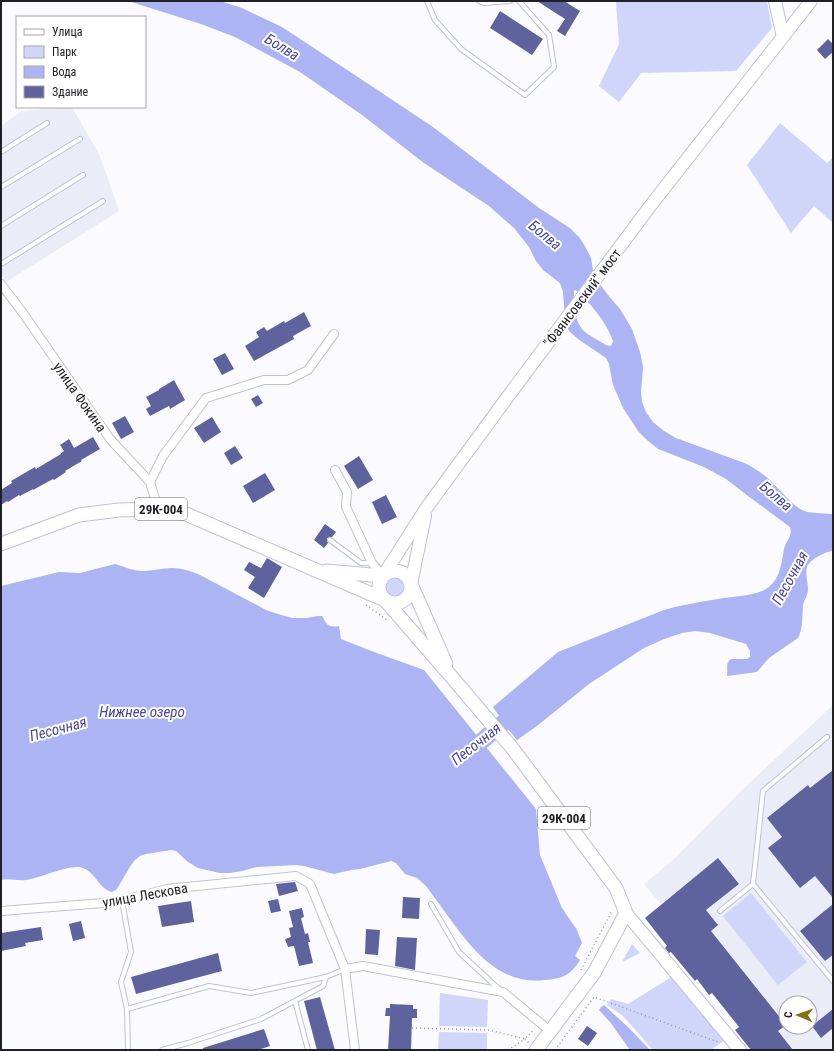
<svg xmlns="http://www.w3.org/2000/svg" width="834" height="1051" viewBox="0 0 834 1051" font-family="'Roboto Condensed',sans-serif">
<rect width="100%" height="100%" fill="#fafaff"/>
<path fill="#eaecf7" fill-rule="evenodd" d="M72 107 100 156 119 211 6 282 1 274V126L22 111Z
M833 705V1050H793L778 1031 786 1024 711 931 718 925 712 918H697L739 884 718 859 661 904 644 884 675 858 743 789ZM786 1003H810V1027H786Z"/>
<path fill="#d0d5fa" d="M615 1H767L772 28 736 71 641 73 619 102 599 86 619 44 616 2Z
M780 123 827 163 833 157V223L814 206 791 233 747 165Z
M386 587a9 9 0 1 1 18 0a9 9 0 1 1-18 0Z
M751 893 807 962 778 985 723 916Z
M632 944 640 953 622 962Z
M673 976 725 1040 711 1050H653L623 1016 607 1005 611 999 628 1004Z
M440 993 488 1000 487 1027 439 1026Z
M439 1032 487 1033V1050H438Z"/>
<path fill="#adb4f4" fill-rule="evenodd" d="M128 1H220L242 8 282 27 370 85 433 127 539 208 570 228 579 237 585 246 591 258 593 270 599 283 608 295 620 309 632 329 640 352 643 367 641 392 642 402 646 412 653 422 664 431 676 438 747 464 760 472 770 480 792 503 800 509 807 512 816 513 833 514V551C826 551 809 560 807 567 805 574 808 582 808 589 808 596 803 601 803 607 802 618 803 628 798 638L769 658 757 672 727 676C728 670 725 663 731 659H747L750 657V651L746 644 710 633 695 631 682 633 664 639 644 648 589 684 537 726 517 740 508 729 493 707 558 652 664 610C681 605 700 602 718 599 733 596 758 597 770 586 780 578 782 561 784 549 786 541 793 536 790 527L748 496 726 479 704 467 658 449 647 440 638 431 623 408 613 385 609 364 606 358 578 339 569 331 567 326 565 318 563 292 560 283 543 270 536 261 529 247 514 228 489 206 424 163 362 115 300 72 235 37 201 24ZM575 290C580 292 583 297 587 301 598 313 607 325 613 341L612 344 611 346 606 345C599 340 588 336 582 329 574 319 574 303 574 291Z
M115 564C125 567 133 571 143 571 153 571 162 568 172 568 181 568 191 571 200 575L253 603 266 610 281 615 293 618H306L318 616H322C327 624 327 628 339 626L341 639 374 652 424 670 536 809 540 855 562 908 577 930 582 943 575 956 580 960C571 975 562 979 545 980 502 985 476 954 453 923 444 911 435 898 426 886L417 878 405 874 396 863 391 861 360 869 351 870 334 874 304 866 296 865 257 867 242 871 230 873H220L198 868 188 862 176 851 171 850 146 854 140 856 135 860 131 865 117 889 112 892C99 889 96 873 83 868 71 863 41 878 26 880 17 881 9 878 1 880V586L59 572 80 573Z
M604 1005 629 1028 650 1050H630L610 1022 599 1010 601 1007Z"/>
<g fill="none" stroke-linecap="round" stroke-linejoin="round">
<path stroke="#adb4f4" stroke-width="17" d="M464 756 520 709"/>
</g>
<path fill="#5f639d" d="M537 1H564L580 11 565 36 557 31 565 19Z
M500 11 543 39 532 55 490 28Z
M828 39 833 44V52L825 59 817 50Z
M304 312 311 326 293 336 294 339 254 361 245 346 259 337 256 332 264 327 267 331 284 321 285 323Z
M225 353 234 369 222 375 213 359Z
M174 380 185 400 170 409 169 406 150 416 146 409 151 406 146 397 159 390V389Z
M258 395 263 403 256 407 251 399Z
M125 416 134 432 121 439 112 423Z
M212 417 221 432 204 443 194 428Z
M93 437 100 449 81 460 82 461 65 471 66 472 54 480 53 479 33 490V489L20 496 19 495 8 502 7 501 1 505V490L12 483 11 481 35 467 36 469 61 454V453L64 451 60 445 69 439 74 448Z
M235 446 243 458 231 465 224 453Z
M359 456 373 480 358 489 344 466Z
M265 473 275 490 253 503 243 486Z
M386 495 397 517 382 524 372 502Z
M325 524 336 532 332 537H330L327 538V540L328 543 324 548 314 540Z
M267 558 282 567 264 598 248 588 255 577 244 570 249 562 261 568Z
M833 770V898L815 876 800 888 768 848 782 837 767 818 808 785 810 788Z
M718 858 739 884 706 910 718 925 711 931 786 1025 778 1031 793 1050H751L735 1030 739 1027 712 993 709 995 697 979 695 981 671 952 669 953 665 948 667 946 645 918Z
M295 882 298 891 279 896 276 884Z
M403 897 420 898 419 919 402 918Z
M278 899 281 911 271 913 268 901Z
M191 901 194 922 162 927 158 906Z
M833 904V955L825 961 800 931Z
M302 908 304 917 301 918 305 934 308 933 310 942H308L313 963 299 966 294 946 288 947 285 939 291 937 289 928 293 927 289 911Z
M81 921 85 938 73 941 69 924Z
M41 927 43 940 25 943 26 946 1 951V933Z
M366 929 380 930 378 955 365 954Z
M397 937 417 938 415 970 395 966Z
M218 953 222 971 136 994 131 977Z
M320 997 335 1050H317L304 1001Z
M390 1004 413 1005V1009H417V1018H412L411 1050H388L390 1016H385L386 1008H390Z
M833 1009V1028L821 1038 812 1026Z
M587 1026 597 1033 588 1046 578 1039Z
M264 1029 270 1046 258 1050H203V1048Z"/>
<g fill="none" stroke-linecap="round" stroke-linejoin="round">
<g stroke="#bfc2d7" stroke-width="6">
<path id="lane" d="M427 1 435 20 461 49 525 95 554 67 549 35 519 1
M479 1 484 3 510 1
M1 152 47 123
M1 187 80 139
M1 226 83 175
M1 264 103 201
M330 540 361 563H372
M753 884 763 791 827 737
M122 901 131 952 121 982 127 1009
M431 904 459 952 501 991
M720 911 753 884 833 981
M295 1001 308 1050
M128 1050 127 1009 209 986 251 993 326 977 345 969
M162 1050 188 1043 261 1019 323 986 326 977"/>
</g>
<g stroke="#bfc2d7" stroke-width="10">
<path id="street" d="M1 284 23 313 110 439 150 482 158 509
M335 470 347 492 346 507 372 563 383 576
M150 482 163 456 206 398 264 380H288L308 370 334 334
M1 911 116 902 167 889 296 876 310 884 345 969 355 1050
M345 969 363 966 503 992 550 1031"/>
</g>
<g stroke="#bfc2d7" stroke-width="14">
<path id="secondary" d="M775 1 783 37
M383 576 427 507 512 391 651 205 811 1
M411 584 425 516
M626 913 740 1050"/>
</g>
<g stroke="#bfc2d7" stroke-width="15">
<path id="primary" d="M1 544 79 515 119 510 158 509 186 514 385 600 450 675 513 749 616 888 626 913 594 973 536 1050
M379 587a16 16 0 1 1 32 0a16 16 0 1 1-32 0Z
M326 571 383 576
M411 584 446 664"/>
</g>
<path stroke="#9b9ba1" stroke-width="1.5" stroke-dasharray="1 3" stroke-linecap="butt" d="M366 605 387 620
M581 970 612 911V910
M412 1028 489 1030 525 1039 534 1029
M508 1050 525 1039 529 1043
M555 1050 594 997 718 1042"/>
<use href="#lane" stroke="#fff" stroke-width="4"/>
<use href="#street" stroke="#fff" stroke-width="8"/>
<use href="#secondary" stroke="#fff" stroke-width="12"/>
<use href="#primary" stroke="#fff" stroke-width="13"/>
</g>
<g text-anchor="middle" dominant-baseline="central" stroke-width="4" stroke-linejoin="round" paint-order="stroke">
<g fill="#fff" stroke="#636468" stroke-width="1">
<rect x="135" y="498" width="52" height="22" rx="3"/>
<rect x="538" y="807" width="52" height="22" rx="3"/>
</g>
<g font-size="13" font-weight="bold" fill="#202128">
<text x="161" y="509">29К-004</text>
<text x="564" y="818">29К-004</text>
</g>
<g font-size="14" fill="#202128" stroke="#fff">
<text transform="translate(582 298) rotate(-53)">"Фаянсовский" мост</text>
<text transform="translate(80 397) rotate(55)">улица Фокина</text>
<text transform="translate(145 895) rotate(-10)">улица Лескова</text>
</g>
<g font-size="15" font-style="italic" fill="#474995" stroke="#fff">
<text transform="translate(282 47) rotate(31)">Болва</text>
<text transform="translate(545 235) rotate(39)">Болва</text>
<text transform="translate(776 496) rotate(40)">Болва</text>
<text transform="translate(790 578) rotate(-61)">Песочная</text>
<text x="142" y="712">Нижнее озеро</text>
<text transform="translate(58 729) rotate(-15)">Песочная</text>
<text transform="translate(476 744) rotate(-38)">Песочная</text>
</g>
</g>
<rect width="834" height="1051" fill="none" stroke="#202128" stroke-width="4"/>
<rect x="16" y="16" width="130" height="92" fill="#ffffff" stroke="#a6a6a9"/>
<rect x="24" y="29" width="20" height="6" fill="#ffffff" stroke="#a6a6a9"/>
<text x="52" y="36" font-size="12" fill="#202128">Улица</text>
<rect x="24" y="46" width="20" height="12" fill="#d0d5fa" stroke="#a6a6a9"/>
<text x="52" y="56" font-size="12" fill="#202128">Парк</text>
<rect x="24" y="66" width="20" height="12" fill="#adb4f4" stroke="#a6a6a9"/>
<text x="52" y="76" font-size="12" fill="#202128">Вода</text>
<rect x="24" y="86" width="20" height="12" fill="#5f639d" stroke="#a6a6a9"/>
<text x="52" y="96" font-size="12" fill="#202128">Здание</text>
<g transform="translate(798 1015) rotate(272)"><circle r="19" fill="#ffffff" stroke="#a6a6a9"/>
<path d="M0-3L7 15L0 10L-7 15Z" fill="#827214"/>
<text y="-6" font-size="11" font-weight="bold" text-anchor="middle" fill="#202128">С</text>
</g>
</svg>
